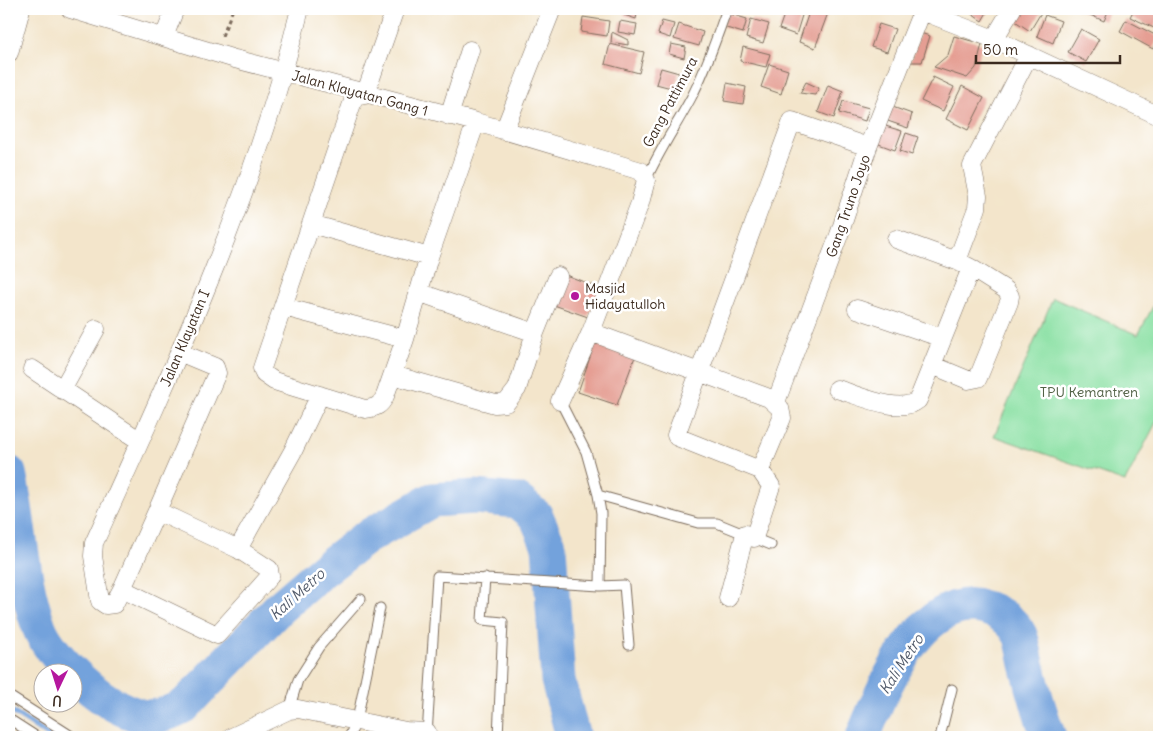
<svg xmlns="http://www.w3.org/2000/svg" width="1168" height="746" viewBox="0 0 1168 746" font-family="Delius,sans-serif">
<rect width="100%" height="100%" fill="#fff"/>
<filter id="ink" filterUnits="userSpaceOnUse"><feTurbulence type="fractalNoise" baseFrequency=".02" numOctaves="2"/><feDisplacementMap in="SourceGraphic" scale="10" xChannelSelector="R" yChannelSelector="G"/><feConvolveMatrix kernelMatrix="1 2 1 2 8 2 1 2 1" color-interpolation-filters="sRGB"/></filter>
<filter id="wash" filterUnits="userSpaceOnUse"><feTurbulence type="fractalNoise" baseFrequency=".0096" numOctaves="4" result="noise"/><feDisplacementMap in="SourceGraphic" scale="20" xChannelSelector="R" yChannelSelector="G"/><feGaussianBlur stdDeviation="1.12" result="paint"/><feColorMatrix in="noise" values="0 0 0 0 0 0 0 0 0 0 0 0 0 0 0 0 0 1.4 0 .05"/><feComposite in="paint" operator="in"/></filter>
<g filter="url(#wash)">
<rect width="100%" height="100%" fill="#f3e5cb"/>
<path fill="#89e0a3" stroke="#628560" d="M1159 295V417L1125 482 994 436 1053 298 1138 335Z"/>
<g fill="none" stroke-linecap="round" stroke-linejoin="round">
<path stroke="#73a2dc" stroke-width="5.5" d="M9 710 51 737"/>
<path stroke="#73a2dc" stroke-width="35" d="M9 473C20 523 21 578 39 627 49 653 87 689 111 703 141 720 155 722 185 705L279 608 323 570 365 538 432 500 475 497 518 501 536 516 549 546 558 680 573 737
M863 737C881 691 922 590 985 608 999 612 1013 621 1020 635 1024 644 1025 658 1028 668 1034 692 1040 714 1049 737"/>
</g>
<g id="blocks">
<path fill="#e59e93" d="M626 9H638L636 19 624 15Z
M786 9H804L796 35 779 29Z
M810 9 828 13 815 48 799 42Z
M964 9H989L982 21Z
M1022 9H1038L1042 11 1030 31 1015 21Z
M1076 9H1109L1104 21Z
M1134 9 1159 11V18L1154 28 1130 17Z
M727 13 747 19 743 33 723 27Z
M1045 15 1061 21 1053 43 1037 36Z
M583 17 609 21 607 36 581 32Z
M751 19 769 24 763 43 746 38Z
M1126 20 1159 37 1153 49 1120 31Z
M620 21 637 24 635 35 618 32Z
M662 21 674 24 670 38 658 34Z
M679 24 703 32 699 46 674 39Z
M879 24 895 29 887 52 871 47Z
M1081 29 1099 39 1086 62 1068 52Z
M612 32 628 40V45L611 42Z
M920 33 930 36 922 62H910Z
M954 36 982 44 976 68 967 78 934 67 948 55Z
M610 44 644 52 639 73 605 64Z
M671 44 686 47 684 58 669 54Z
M743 47 770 54 766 67 740 61Z
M769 64 788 70 781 94 761 87Z
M661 68 679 73 675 89 656 84Z
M933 77 954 87 943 111 921 101Z
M806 82 819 88 815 95 800 93Z
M727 83 746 87 743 104 724 101Z
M828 85 843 91 834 118 818 112Z
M962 86 984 98 968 130 946 119Z
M843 101 869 108 865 121 839 113Z
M887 105 912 114 908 128 882 119Z
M882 125 902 131 895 150 876 143Z
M906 133 918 137 912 155 900 151Z
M563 274 600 288 588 317 551 304Z
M596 340 636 354 617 405 578 392Z"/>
</g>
</g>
<g filter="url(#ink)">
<use href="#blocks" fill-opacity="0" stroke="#7b6b5b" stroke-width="1"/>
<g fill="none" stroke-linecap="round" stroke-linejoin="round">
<g stroke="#7b6b5b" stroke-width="11">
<path id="service" d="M646 180C659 151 676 126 691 98 706 70 716 39 727 9
M560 401 586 452 598 495 698 523H717L771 545
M598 495 601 513 600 586
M485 578 482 620 503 622 498 737
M9 696 73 737
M289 710 298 680 319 647 361 599
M9 719 37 737
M427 735 437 576 600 586 624 585 629 645
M349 737 357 720 380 608
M940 737 952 689"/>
</g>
<g stroke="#7b6b5b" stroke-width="19">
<path id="minor" d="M70 9 235 59 476 122 641 171 646 180 640 203 591 332 560 401
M917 9 994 39 1159 116
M164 37 175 9
M994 39 1012 9
M9 53 21 9
M356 92 262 368 264 374 274 381 365 409C376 408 381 405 385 396L405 339 429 257 476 122
M365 95 395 9
M449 116 470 50
M504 131 552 9
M311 224 429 257
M896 239 957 261
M418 292 535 333
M284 307 405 339
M857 309 942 338
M591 332 769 398 780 408 782 418 760 470 771 486 754 538
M179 352 215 367 217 373 157 511 238 549
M932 365 968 380 978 378 1009 302 1010 296 1006 290 971 268
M32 369 140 441
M393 375 495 404 506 403 517 389 535 333 558 276
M837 389C858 395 900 415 918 400L971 268 957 261 977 208 978 196 972 166 1029 55
M62 390 96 329
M776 402 839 235 868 147 922 11
M760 470 677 437 676 435 792 121 868 147
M157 511 122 589 217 635 270 576 269 569 238 549 293 451 320 395
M122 589 114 604 106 605 100 601 93 556 94 543C173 369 254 195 300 9
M728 598 745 534
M232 737 289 710 298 709 406 731 427 732"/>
</g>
<path stroke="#7b6b5b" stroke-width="3" stroke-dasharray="4 4" stroke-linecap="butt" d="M222 36 233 9"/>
<use href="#service" stroke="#fff" stroke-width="9"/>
<use href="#minor" stroke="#fff" stroke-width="18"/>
</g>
</g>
<circle fill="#b5179e" stroke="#fff" stroke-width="2" cx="575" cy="296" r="5"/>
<g text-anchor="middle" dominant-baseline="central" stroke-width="5" stroke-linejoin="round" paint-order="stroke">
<g font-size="14" fill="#3b2a1e" stroke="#fff">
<text transform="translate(360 93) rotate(15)">Jalan Klayatan Gang 1</text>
<text transform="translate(670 102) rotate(-62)">Gang Pattimura</text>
<text transform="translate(848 206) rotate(-71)">Gang Truno Joyo</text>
<text transform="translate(185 338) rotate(-67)">Jalan Klayatan I</text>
</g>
<g font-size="14" fill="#3b2a1e" stroke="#fff" text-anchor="start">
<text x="585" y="288">Masjid<tspan x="585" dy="16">Hidayatulloh</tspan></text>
</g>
<g font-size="14" fill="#526146" stroke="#fff">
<text x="1089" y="392">TPU Kemantren</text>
</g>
<g font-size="15" font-style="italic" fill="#515a6a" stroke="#fff">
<text transform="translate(297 594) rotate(-42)">Kali Metro</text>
<text transform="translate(901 664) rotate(-57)">Kali Metro</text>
</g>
</g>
<rect width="1168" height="746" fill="none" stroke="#fff" stroke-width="30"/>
<g transform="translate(58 688) rotate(184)"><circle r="24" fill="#ffffff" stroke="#b1aaa5"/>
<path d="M0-4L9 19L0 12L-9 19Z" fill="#b5179e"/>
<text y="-8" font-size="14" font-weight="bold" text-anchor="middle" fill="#3b2a1e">U</text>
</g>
<path d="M976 55v8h144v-8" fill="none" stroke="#3b2a1e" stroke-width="2.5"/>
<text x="983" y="55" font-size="15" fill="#3b2a1e" stroke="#ffffff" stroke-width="4" paint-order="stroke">50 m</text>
</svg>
